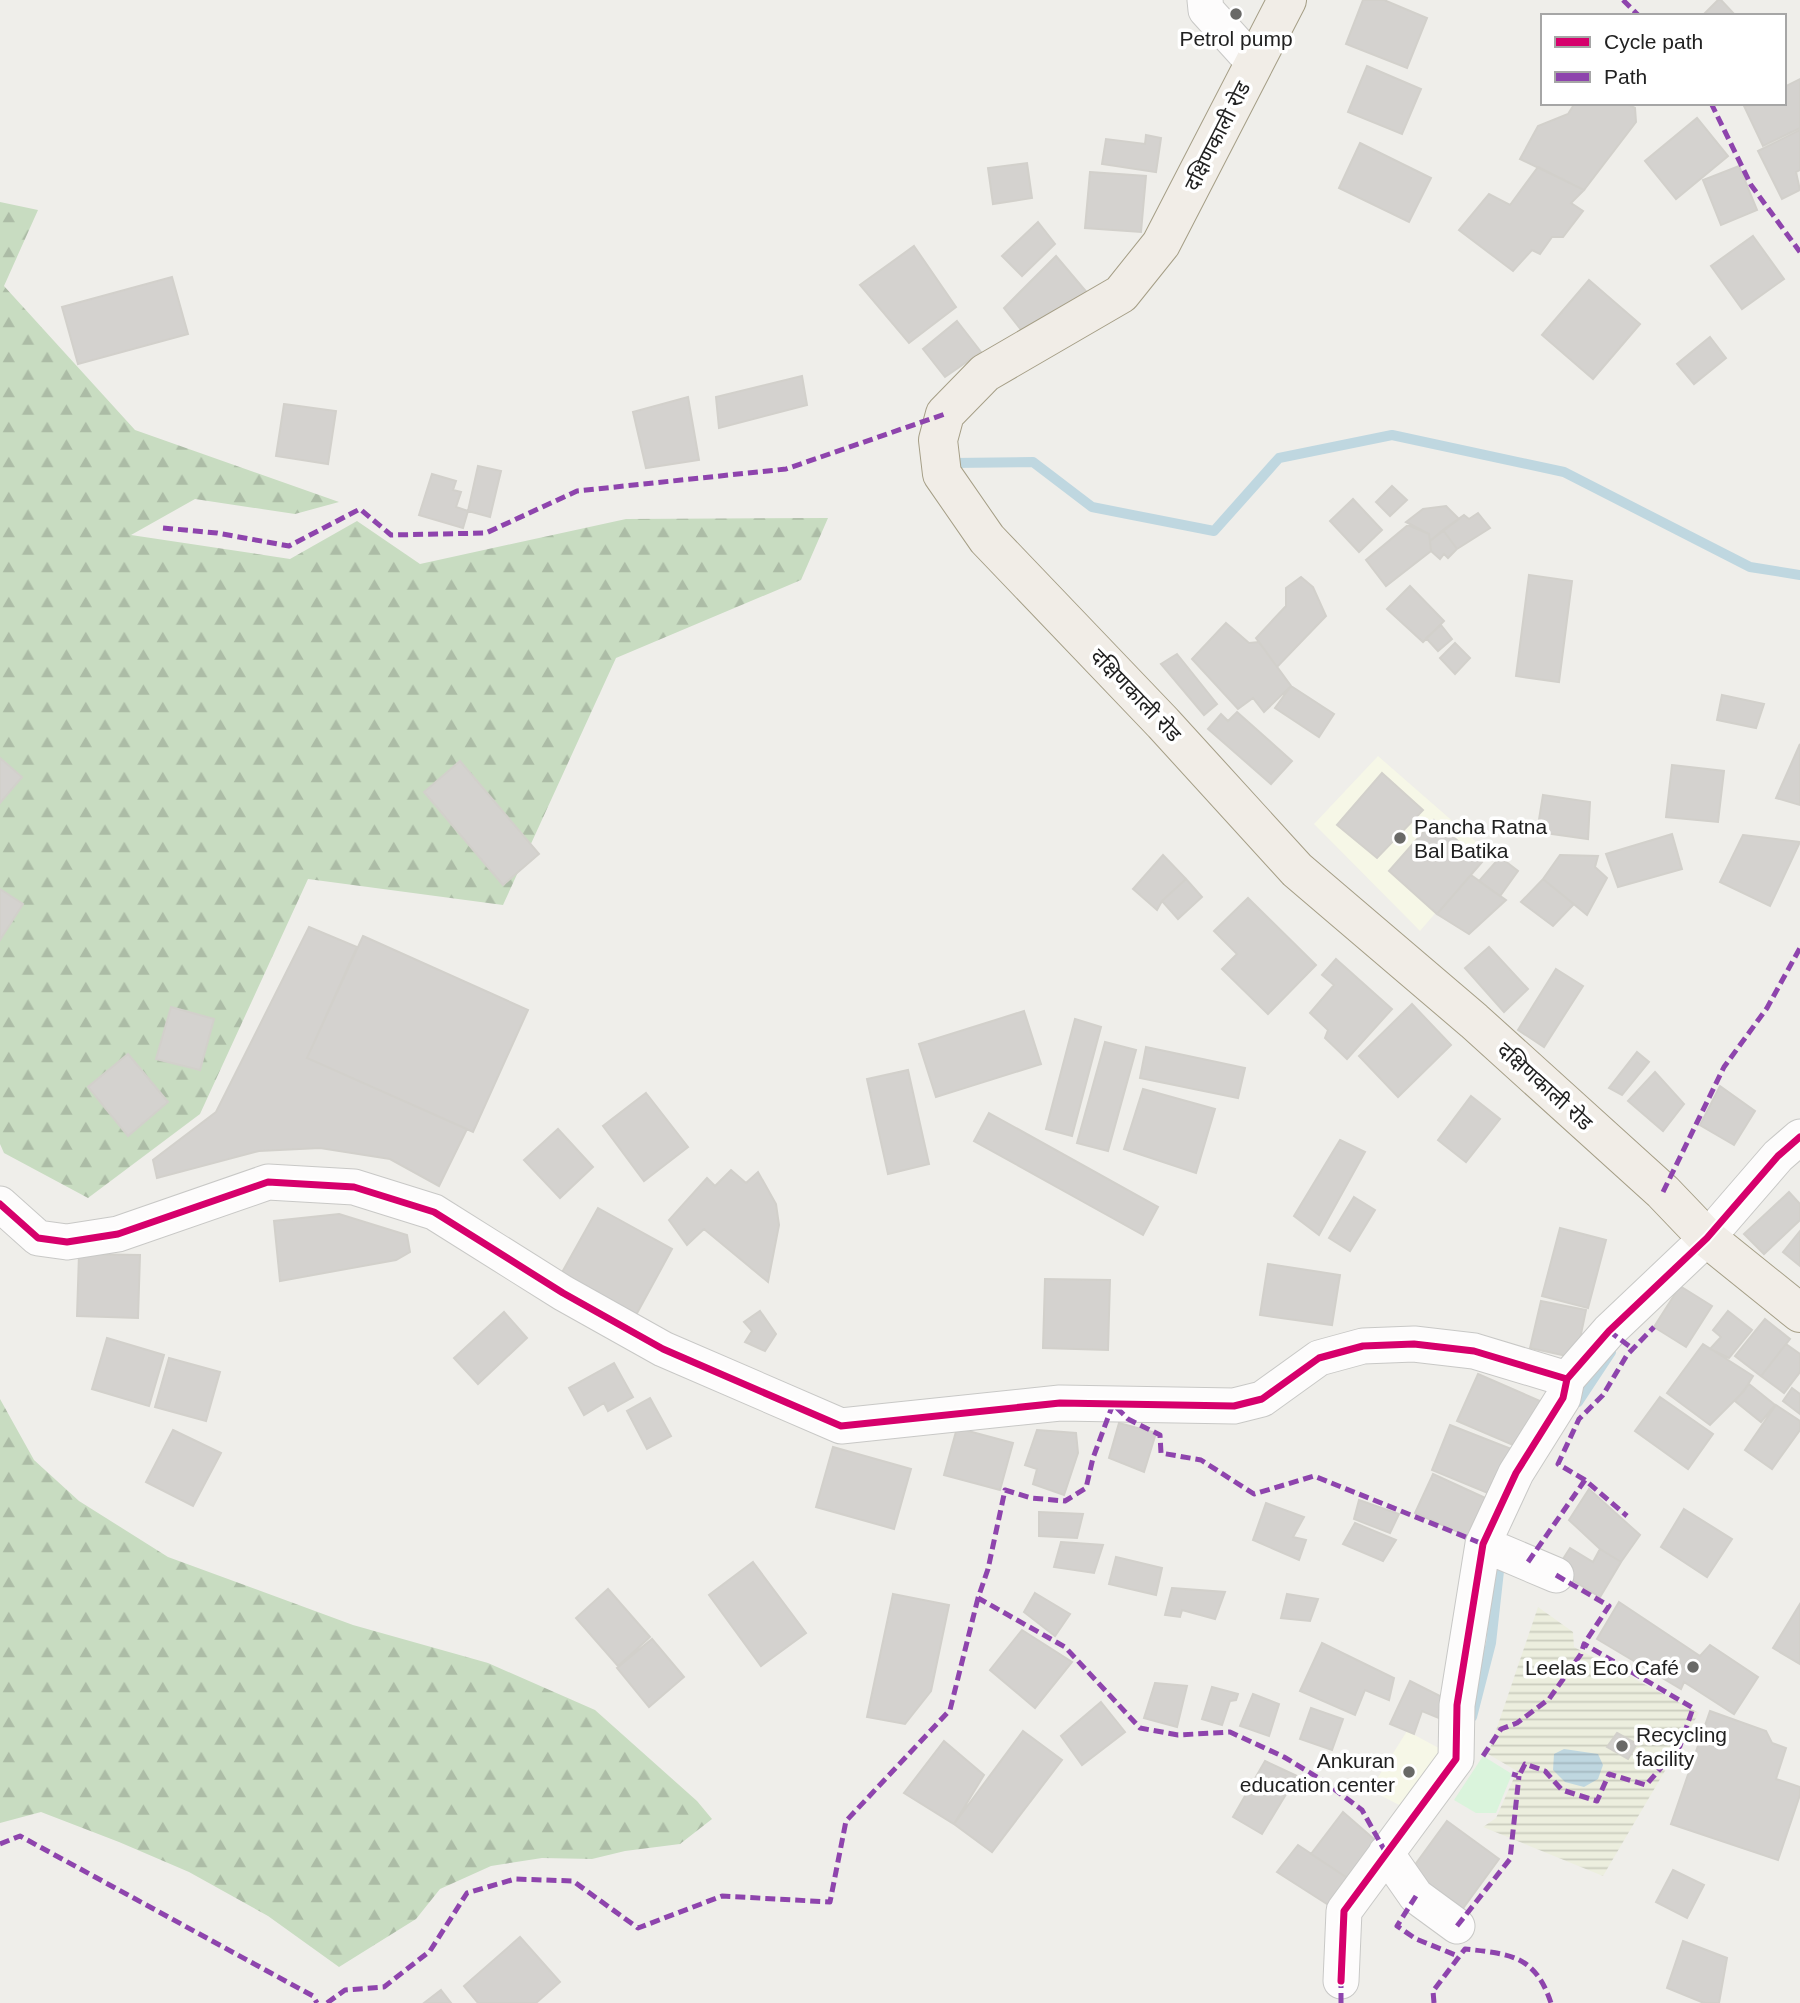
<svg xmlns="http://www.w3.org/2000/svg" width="1800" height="2003" viewBox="0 0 1800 2003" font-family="Arial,'Noto Sans Devanagari',sans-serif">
<defs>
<pattern id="farmland-rules" width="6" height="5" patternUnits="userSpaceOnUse" patternTransform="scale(1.75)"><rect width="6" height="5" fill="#eceede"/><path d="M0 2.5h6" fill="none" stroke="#caccbe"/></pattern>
<pattern id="forest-firs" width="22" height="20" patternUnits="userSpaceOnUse" patternTransform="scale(1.75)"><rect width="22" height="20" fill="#c8dcc1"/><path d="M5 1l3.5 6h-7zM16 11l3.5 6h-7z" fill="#acbca6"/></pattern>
<pattern id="water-rules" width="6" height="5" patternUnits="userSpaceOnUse" patternTransform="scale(1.75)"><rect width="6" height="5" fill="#bfd7e0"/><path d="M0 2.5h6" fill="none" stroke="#a4b8c0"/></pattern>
</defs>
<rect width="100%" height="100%" fill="#efeeea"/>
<path fill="#f6f7e7" d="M1378 756 1488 852 1420 931 1314 824Z
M1407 1731 1450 1754 1411 1811 1370 1790Z"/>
<path fill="url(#farmland-rules)" d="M1538 1607 1573 1632 1574 1647 1699 1713 1603 1876 1483 1827 1496 1818 1517 1771 1488 1754Z"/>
<path fill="url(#forest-firs)" d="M0 202 38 210 4 286 135 430 339 502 295 514 195 499 131 535 290 559 357 521 420 564 626 519 828 518 801 580 616 658 503 905 308 879 200 1114 88 1198 4 1153 0 1144Z
M0 1399 34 1460 79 1501 168 1557 353 1625 488 1663 595 1710 697 1801 712 1819 680 1844 625 1851 592 1859 542 1858 491 1866 440 1889 416 1919 339 1967 268 1916 189 1872 119 1842 41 1812 0 1823Z"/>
<path fill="#daf4dc" d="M1483 1756 1512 1774 1496 1813H1476L1454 1800Z"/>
<path fill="url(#water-rules)" d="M1564 1749 1598 1754 1603 1765 1598 1779 1584 1787 1565 1782 1553 1770 1554 1754Z"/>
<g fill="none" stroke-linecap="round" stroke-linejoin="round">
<path stroke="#bfd7e0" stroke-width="10" d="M952 463 1033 462 1092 507 1214 531 1279 458 1392 435 1564 472 1750 567 1800 575
M1578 1402 1611 1352
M1472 1717 1491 1643 1499 1571"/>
</g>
<path fill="#d4d2cf" stroke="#d2d0cb" stroke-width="2" d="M1363 0H1384L1427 18 1407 68 1346 44Z
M1718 0H1721L1736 16H1702Z
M1367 66 1421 89 1402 134 1348 112Z
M1800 79V128L1763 146 1744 106 1784 103V87Z
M1575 103H1625L1635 108 1636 122 1584 190 1520 159 1538 126 1568 114Z
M1697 118 1728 156 1676 199 1645 161Z
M1800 130V170L1796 172 1800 190 1782 199 1758 151Z
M1146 135 1161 138 1156 172 1102 164 1106 139 1145 144Z
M1360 143 1431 178 1409 222 1339 188Z
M1027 163 1032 198 993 204 988 168Z
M1739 166 1757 210 1721 225 1703 180Z
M1538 167 1584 190 1571 203 1583 211 1563 237H1552L1540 254 1532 250 1513 271 1459 230 1489 194 1510 205Z
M1090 172 1146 176 1141 232 1085 228Z
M1038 222 1055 244 1022 276 1002 256Z
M1753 236 1784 279 1742 309 1711 266Z
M914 246 956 307 909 343 860 285Z
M1056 256 1090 296 1029 340 1004 308Z
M172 277 188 334 78 364 62 307Z
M1589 280 1640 324 1593 379 1542 335Z
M957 321 981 352 945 377 923 349Z
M1710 337 1726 358 1694 384 1677 364Z
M802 376 807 405 719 428 716 397Z
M688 397 699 460 646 468 633 412Z
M284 404 336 411 328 464 276 456Z
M478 466 501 471 490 517 468 511Z
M432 474 456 481 453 490 461 492 456 507 468 511 463 528 419 515Z
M1392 486 1407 500 1390 516 1376 502Z
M1353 499 1382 530 1359 552 1330 521Z
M1446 506 1459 519 1430 541 1429 534 1406 522 1423 509Z
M1478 513 1490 528 1457 549 1443 530 1464 515 1469 519Z
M1408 525 1429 534 1431 551 1386 586 1366 560Z
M1443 530 1457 549 1448 558 1444 554 1440 559 1431 551 1430 541Z
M1529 575 1572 581 1559 682 1516 676Z
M1301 577 1313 587 1326 616 1277 667 1256 638 1286 606V588Z
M1410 586 1444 621 1423 642 1387 609Z
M1226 623 1249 643 1259 642 1291 686 1264 712 1253 698 1238 709 1192 659Z
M1441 625 1452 639 1438 651 1426 638Z
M1455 643 1470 658 1455 674 1440 658Z
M1177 654 1217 704 1204 715 1161 664Z
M1291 686 1334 714 1319 737 1275 708Z
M1722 695 1764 704 1756 728 1717 720Z
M1237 712 1292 761 1271 784 1208 729 1221 714 1228 721Z
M1800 744V805L1776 798Z
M0 758 22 777 0 803Z
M460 761 539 854 503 885 424 792Z
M1672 765 1724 771 1718 822 1666 817Z
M1382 773 1423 810 1377 858 1337 825Z
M1543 795 1590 802 1588 839 1537 832Z
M1434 820 1482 862 1437 914 1389 871Z
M1672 834 1682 869 1618 887 1606 854Z
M1743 835 1800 842 1770 906 1720 882Z
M1163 855 1186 879 1162 901 1157 910 1133 889Z
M1560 855 1598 856 1595 867 1607 878 1587 915 1543 879Z
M1500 857 1518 871 1500 896 1479 881Z
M1471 875 1506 900 1469 934 1437 914Z
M1186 879 1202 897 1178 919 1162 901Z
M1543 879 1574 904 1553 926 1521 902Z
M0 889 23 904 0 940Z
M1248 898 1316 965 1268 1014 1222 969 1237 954 1214 931Z
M309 927 357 947 307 1058 467 1129 439 1186 390 1159 320 1148 259 1151 157 1178 153 1160 216 1112Z
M363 936 528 1010 473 1132 307 1058Z
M1489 947 1528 989 1504 1012 1465 968Z
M1336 959 1392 1009 1347 1059 1325 1038 1328 1030 1310 1013 1334 985 1322 975Z
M1556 969 1583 986 1544 1047 1518 1030Z
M1412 1004 1451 1045 1398 1097 1359 1056Z
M171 1007 214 1019 200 1070 156 1059Z
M1024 1011 1041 1064 936 1097 919 1044Z
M1075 1019 1101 1027 1072 1136 1046 1129Z
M1105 1042 1136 1050 1108 1151 1077 1143Z
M1146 1047 1245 1068 1238 1098 1140 1078Z
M1637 1052 1649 1062 1622 1095 1609 1088Z
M128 1054 168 1102 128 1136 88 1087Z
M908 1070 929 1164 888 1174 867 1079Z
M1655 1072 1684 1104 1663 1131 1628 1101Z
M1720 1086 1755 1111 1734 1145 1700 1125Z
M1143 1089 1215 1109 1196 1173 1124 1149Z
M646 1093 688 1147 644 1181 603 1126Z
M1471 1096 1500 1119 1466 1162 1438 1140Z
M989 1113 1158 1207 1143 1235 974 1141Z
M558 1129 593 1167 560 1198 524 1160Z
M1340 1140 1365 1152 1319 1235 1294 1216Z
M731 1170 746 1183 758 1172 776 1204 779 1225 768 1282 704 1229 687 1245 669 1220 707 1178 715 1186Z
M1789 1192 1800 1204V1220L1764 1254 1744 1234Z
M1354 1197 1375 1210 1350 1251 1329 1238Z
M598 1208 672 1249 635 1317 560 1276Z
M339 1214 407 1235 410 1252 396 1260 280 1281 274 1221Z
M1560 1228 1606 1240 1588 1308 1542 1296Z
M1800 1231V1266L1783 1252Z
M79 1254 140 1255 138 1318 77 1316Z
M1268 1264 1340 1275 1332 1325 1260 1315Z
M1045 1279 1110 1280 1108 1350 1043 1348Z
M1680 1286 1712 1306 1686 1347 1654 1327Z
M1541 1301 1586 1310 1576 1358 1530 1348Z
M760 1311 776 1334 765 1351 745 1342 752 1331 744 1322Z
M1728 1311 1752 1330 1729 1358 1710 1349 1721 1337 1713 1330Z
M504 1312 527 1338 478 1384 454 1358Z
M1765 1319 1790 1339 1761 1376 1735 1356Z
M107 1338 164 1355 149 1406 92 1389Z
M1703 1344 1753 1376 1744 1391 1710 1425 1667 1393Z
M1786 1344 1800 1354V1372L1784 1393 1761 1376Z
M169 1358 220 1372 206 1421 155 1407Z
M614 1363 633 1397 608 1411 604 1403 584 1415 569 1388Z
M1478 1374 1540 1401 1520 1448 1457 1421Z
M1749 1384 1775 1405 1761 1422 1735 1401Z
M1792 1388 1800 1394V1414L1783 1401Z
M1660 1397 1713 1434 1688 1469 1635 1431Z
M650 1398 671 1436 647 1449 627 1411Z
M1776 1405 1800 1421V1430L1772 1469 1745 1450Z
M1119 1423 1156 1433 1144 1472 1109 1458Z
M1450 1425 1514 1450 1495 1496 1432 1470Z
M957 1428 1013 1443 1000 1490 944 1475Z
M173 1430 221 1453 193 1506 146 1482Z
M1037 1430 1076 1433 1078 1453 1064 1495 1033 1484 1037 1469 1025 1465Z
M833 1447 911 1469 894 1529 816 1507Z
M1433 1474 1492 1501 1474 1539 1415 1513Z
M1589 1489 1640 1535 1621 1562 1600 1549 1569 1520Z
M1359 1500 1399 1514 1390 1533 1354 1519Z
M1266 1503 1304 1517 1293 1537 1306 1540 1299 1560 1253 1540Z
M1684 1509 1732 1539 1707 1577 1661 1547Z
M1039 1512 1083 1514 1077 1538 1039 1536Z
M1355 1523 1396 1540 1383 1561 1343 1544Z
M1061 1542 1103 1545 1094 1573 1054 1567Z
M1570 1548 1593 1562 1600 1549 1621 1562 1600 1597 1556 1570Z
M1116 1557 1162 1568 1156 1595 1109 1584Z
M753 1562 806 1633 761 1666 709 1595Z
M1172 1588 1225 1592 1215 1619 1182 1610 1180 1617 1165 1615Z
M608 1589 650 1637 618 1666 576 1618Z
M1035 1593 1070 1614 1055 1636 1024 1612Z
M893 1594 949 1605 931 1691 905 1724 867 1717Z
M1287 1594 1318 1599 1310 1621 1281 1618Z
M1619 1602 1700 1656 1710 1645 1758 1677 1734 1714 1684 1682 1681 1689 1597 1639Z
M1800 1604V1664L1773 1648Z
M1022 1630 1072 1662 1035 1708 990 1670Z
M652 1639 684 1677 649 1707 617 1668Z
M1322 1643 1394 1678 1389 1700 1365 1690 1355 1715 1300 1691Z
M1410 1681 1446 1699 1441 1719 1422 1711 1414 1734 1390 1724Z
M1155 1683 1187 1686 1177 1727 1144 1718Z
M1212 1687 1238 1694 1236 1700 1230 1701 1222 1725 1202 1719Z
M1253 1694 1279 1704 1269 1736 1240 1726Z
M1101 1702 1125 1732 1082 1765 1061 1736Z
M1311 1708 1343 1719 1332 1750 1300 1739Z
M1710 1711 1766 1731 1772 1743 1786 1748 1776 1779 1800 1787V1795L1778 1860 1671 1824Z
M1023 1731 1062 1760 992 1852 954 1824Z
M1617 1733 1637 1744 1628 1759 1607 1747Z
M944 1741 984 1775 954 1824 904 1793Z
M1265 1761 1297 1776 1262 1834 1233 1817Z
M1343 1812 1375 1840 1349 1879 1311 1854Z
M1447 1821 1499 1859 1461 1911 1409 1873Z
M1298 1845 1349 1879 1330 1906 1277 1872Z
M1673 1870 1704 1885 1687 1918 1656 1902Z
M520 1937 560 1982 536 2003H478L464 1986Z
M1683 1941 1727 1958 1719 2003H1704L1667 1988Z
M441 1990 451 2003H424Z"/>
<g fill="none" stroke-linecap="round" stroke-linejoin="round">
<g stroke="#c8c8c6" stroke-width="37">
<path id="minor" d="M1205 0 1206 10 1254 63
M0 1204 38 1238 67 1242 118 1234 268 1182 354 1187 434 1212 563 1293 663 1349 841 1426 1060 1403 1234 1406 1262 1399 1319 1358 1363 1346 1414 1344 1474 1351 1567 1379 1609 1331 1707 1238 1778 1156 1800 1137
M1483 1544 1556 1575
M1386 1853 1416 1896 1457 1926
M1341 1981 1344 1911 1456 1759 1457 1705 1483 1544 1516 1473 1563 1398 1567 1379"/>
</g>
<g stroke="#a59e86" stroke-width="40">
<path id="major" d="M1287 0 1161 244 1121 294 985 373 945 414 938 440 942 474 987 539 1163 723 1297 870 1474 1021 1663 1192 1707 1238 1800 1313"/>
</g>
<use href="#minor" stroke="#fdfcfc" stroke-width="35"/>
<use href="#major" stroke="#f1ede7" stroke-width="38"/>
<path stroke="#8e44ad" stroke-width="5" stroke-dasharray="10 5" stroke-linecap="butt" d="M1623 0 1639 16
M1711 103 1751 185 1800 252
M163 528 217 533 289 546 360 509 391 535 486 533 577 491 786 469 945 414
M1663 1192 1724 1067 1767 1008 1800 948
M1609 1331 1633 1349
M1585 1480 1558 1464 1579 1419 1603 1395 1627 1355 1654 1327
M1528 1562 1585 1480 1627 1516
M1556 1575 1609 1606 1584 1644
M1483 1756 1501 1729 1517 1723 1549 1699 1581 1654 1584 1644 1693 1708 1680 1746 1646 1785 1609 1774 1597 1801 1562 1790 1545 1771 1525 1764 1519 1776 1512 1774
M0 1844 20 1836 313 1996 317 2003
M1386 1853 1362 1810 1322 1780 1284 1757 1230 1732 1178 1735 1140 1728 1065 1647 978 1598 988 1569 1005 1490 1031 1498 1065 1501 1086 1488 1093 1458 1113 1404 1128 1419 1160 1435 1161 1453 1201 1460 1254 1494 1314 1476 1483 1544
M1416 1896 1397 1926 1416 1939 1458 1956
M1457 1926 1510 1859 1519 1776
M327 2003 345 1990 384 1987 430 1951 467 1893 515 1879 573 1881 638 1928 722 1896 830 1902 846 1821 950 1710 978 1598
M1341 2003V1981
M1434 2003 1433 1991 1465 1949C1510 1954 1535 1955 1551 2003"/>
<g stroke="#fff" stroke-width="11">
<path id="cycleway" d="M0 1204 38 1238 67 1242 118 1234 268 1182 354 1187 434 1212 563 1293 663 1349 841 1426 1060 1403 1234 1406 1262 1399 1319 1358 1363 1346 1414 1344 1474 1351 1567 1379 1609 1331 1707 1238 1778 1156 1800 1137
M1341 1981 1344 1911 1456 1759 1457 1705 1483 1544 1516 1473 1563 1398 1567 1379"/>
</g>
<use href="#cycleway" stroke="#d6006c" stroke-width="7"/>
</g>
<g fill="#696967" stroke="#fff" stroke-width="2.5">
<circle cx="1236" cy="14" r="7"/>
<circle cx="1400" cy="838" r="7"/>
<circle cx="1693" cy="1667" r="7"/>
<circle cx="1622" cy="1746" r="7"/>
<circle cx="1409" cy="1772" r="7"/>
</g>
<g text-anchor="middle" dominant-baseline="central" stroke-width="7" stroke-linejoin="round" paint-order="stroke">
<g font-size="21" fill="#212121" stroke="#fff" text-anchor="start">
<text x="1236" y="38" text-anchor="middle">Petrol pump</text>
<text x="1414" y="826">Pancha Ratna<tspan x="1414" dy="24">Bal Batika</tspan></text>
<text x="1679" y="1667" text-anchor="end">Leelas Eco Café</text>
<text x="1636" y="1734">Recycling<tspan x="1636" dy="24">facility</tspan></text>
<text x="1395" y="1760" text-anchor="end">Ankuran<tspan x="1395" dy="24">education center</tspan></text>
</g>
<g font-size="21" fill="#212121" stroke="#fff">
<text transform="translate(1217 136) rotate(-63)">दक्षिणकाली रोड</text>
<text transform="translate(1136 695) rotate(46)">दक्षिणकाली रोड</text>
<text transform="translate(1545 1086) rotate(42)">दक्षिणकाली रोड</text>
</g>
</g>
<rect x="1541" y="14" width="245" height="91" fill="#ffffff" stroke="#a6a6a6" stroke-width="2"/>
<rect x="1555" y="37" width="35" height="10" fill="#d6006c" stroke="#a6a6a6" stroke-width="2"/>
<text x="1604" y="49" font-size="21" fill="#212121">Cycle path</text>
<rect x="1555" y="72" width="35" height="10" fill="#8e44ad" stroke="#a6a6a6" stroke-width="2"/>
<text x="1604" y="84" font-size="21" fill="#212121">Path</text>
</svg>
